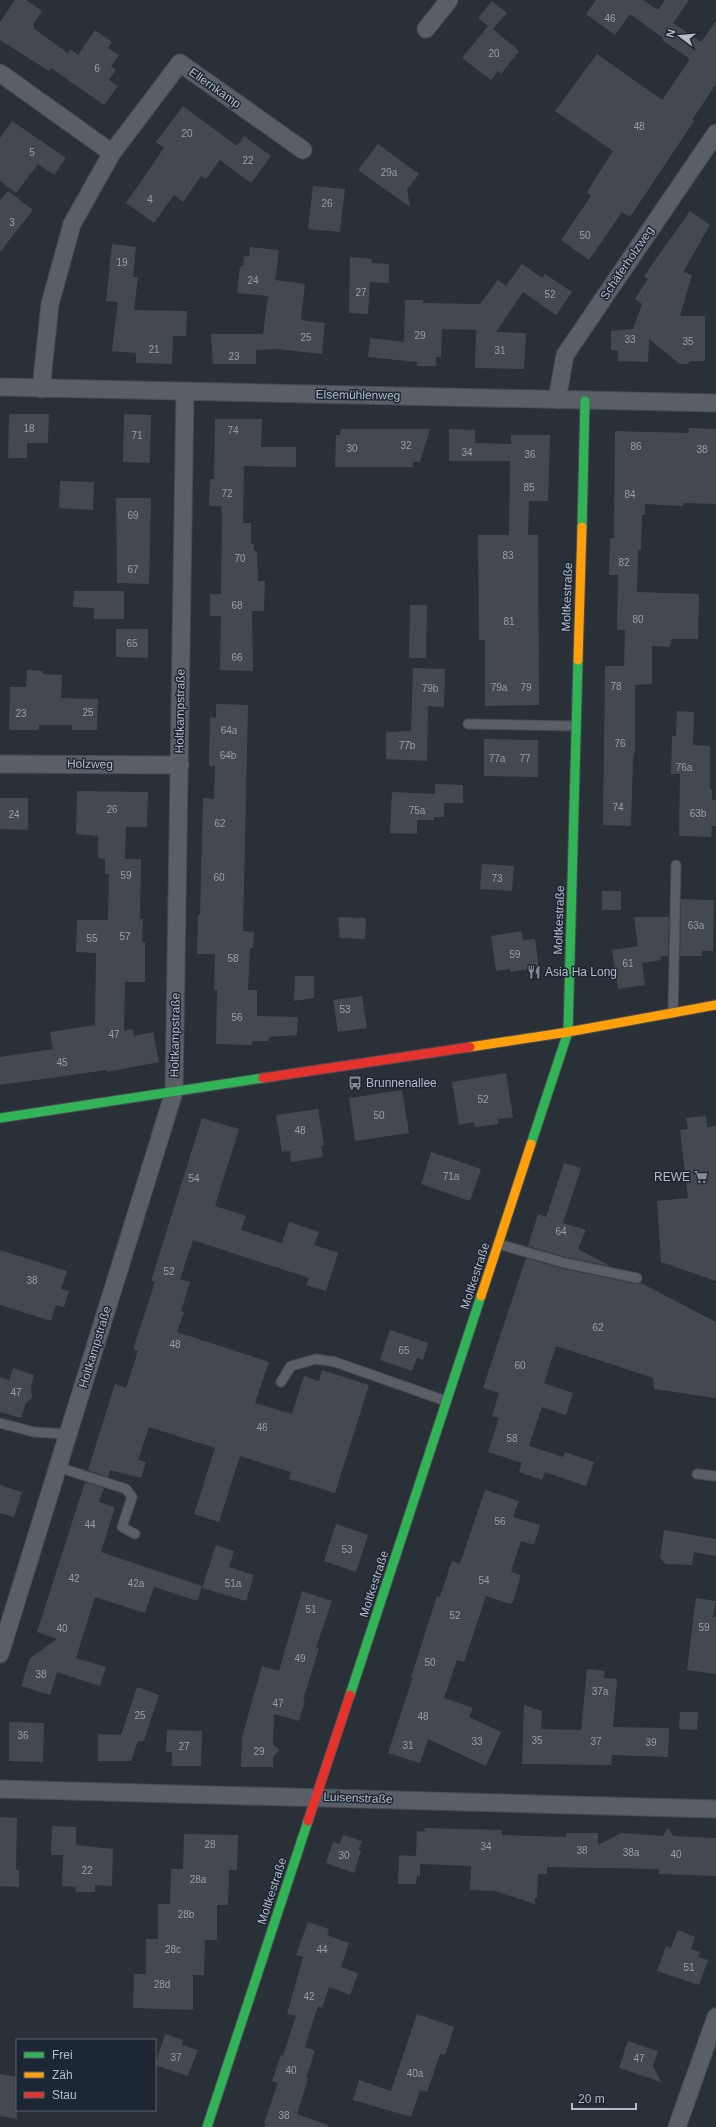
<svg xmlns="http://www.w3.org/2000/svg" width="716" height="2127" viewBox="0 0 716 2127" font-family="Arial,sans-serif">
<rect width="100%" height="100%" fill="#2a3038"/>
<path fill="#444950" d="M15 0H26L42 11 33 25 34 26 33 28 68 53 70 49 78 55 95 30 112 42 108 48 119 55 111 66 116 70 109 80 118 86 104 105 51 68 49 71 0 40V22Z
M596 0H643L658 10 665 0H689L673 23 701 42 716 21V84L692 120 694 121 630 217 622 212 589 260 561 240 591 196 587 192 613 151 555 111 597 54 662 100 690 59 662 40 663 38 630 14 615 35 586 14Z
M492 1 507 13 493 29 519 51 501 74 498 71 491 80 462 58 488 26 478 18Z
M183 106 237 146 244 136 271 156 251 183 220 160 206 179 201 176 183 202 174 195 154 223 126 203 164 148 156 142Z
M12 121 66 158 54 175 38 164 16 193 0 181V138Z
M378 144 419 174 407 189 410 207 358 170Z
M313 186 345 189 340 232 308 229Z
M8 191 33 210 0 252V200Z
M690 211 710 225 683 272 692 275 680 316H705V361H691L687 364H680L649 339 648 362 618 361V351L611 350V331L633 329 642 304 635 299 648 279 644 276Z
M112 244 136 247 133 277H138L134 310 187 311 186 336H173L172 364 136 363V353L112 351 118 302 106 301Z
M250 247 279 250 275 280 305 284 301 320 325 323 322 354 277 349 256 350V364H213L211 334H263L268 296 237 293 240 266H243L244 256 249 257Z
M350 257 372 259 371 263 389 264V283L370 282 368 314 349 313Z
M522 264 542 278 545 274 572 292 556 315 523 292 496 332 526 333 524 369 475 368 476 330 442 329 441 357H436V366H417V362L368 357 370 338 404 342 405 300H423V303L480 304 498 280 506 286Z
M9 414H49L48 443H27V458H8Z
M124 414 151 415 150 463 123 462Z
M215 419H262L261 447H296V467L244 466 243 523H251V544H254V551H257L258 581H265L264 611H252L253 671 220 670 221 616H210V594H221L222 513 221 506H209L210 479H214Z
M689 428 716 429V504L683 503V506L645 504V515H642L641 550H638L637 592 699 594 698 639H671L670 647 652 646V684L635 685V750L633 759 631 826 603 825 605 666H624L625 630H617L618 575H609L610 538H614L615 431 689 433Z
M341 429H430L420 462H413V467H335L336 435H340Z
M449 429 475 430V443L511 444V435H550L548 501H529L528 535H538L539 705 485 706V640H479L478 535H509L510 461H449Z
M60 481 94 482 93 510 59 508Z
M116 498H151L149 584 117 583Z
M74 591H124V619H94V608L73 607Z
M410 605H427L426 658H409Z
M116 629H148V658L116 657Z
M413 668 445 669 444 707 428 706 427 761 386 759V732L411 731Z
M27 670 43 671V674L62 675 61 698 98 699 97 730H72V725H39V730H9L10 687H26Z
M216 704 248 705 243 931 254 932 253 948H250L248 990H257V1016L298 1017 297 1035 269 1037V1041H252V1045L216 1044 217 990H214L215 954H197L198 915H200L203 798 214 799 215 766H209L210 717 216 718Z
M677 711 694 712 693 745 710 746V789H712V800H716V826H712L711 837 679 836 680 774H671L672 736H676Z
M484 739 538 740V777L484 776Z
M435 784 463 785V803H444V817H434V820H417V834L390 833 392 792 435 794Z
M77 791 148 792 147 827H126L125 859H141L140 919H143L142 942H145V982H125L124 1031 133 1029 134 1036 153 1032 159 1062 107 1072V1070L0 1085V1057L53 1049 50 1032 95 1025 96 953 76 952 77 920H108L109 874H105V859L98 858V836L76 834Z
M0 798H28V830L0 829Z
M482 864 514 866 512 891 480 889Z
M602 891H621V910H602Z
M681 899 714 900 713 951H702V956H680Z
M338 917 366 918 365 939 340 938Z
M634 917H669L668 956H661V960L642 963 645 985 618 989 612 950 638 946Z
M521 931 523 940 535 939 539 968 510 972V969L496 971 491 936Z
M295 976H314V998L294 1001Z
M362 996 367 1028 338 1032 333 1000Z
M506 1073 513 1117 498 1119V1124L475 1127 474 1122 459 1125 452 1082Z
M402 1090 409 1133 355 1141 349 1098Z
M318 1109 324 1145 321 1146 323 1157 291 1162 290 1151 282 1152 276 1115Z
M706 1116 707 1127 716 1126V1281L661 1262 657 1201 688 1198 680 1130 688 1129 686 1118Z
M202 1118 239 1129 215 1206 246 1216 241 1230 282 1243 289 1222 319 1232 314 1245 338 1253 326 1291 306 1285 309 1278 193 1240 180 1279 190 1282 181 1311 184 1312 177 1332 269 1362 255 1403 292 1414 304 1376 319 1381 322 1370 369 1385 335 1493 289 1479 291 1472 240 1456 219 1522 194 1514 215 1448 149 1427 138 1460 146 1462 141 1478 110 1470 108 1477 88 1470 115 1384 126 1388 138 1351 133 1349 155 1282 151 1281Z
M431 1152 481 1169 470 1201 421 1184Z
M564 1163 581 1168 563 1223 586 1230 578 1249 610 1266 566 1257 528 1246 538 1214 546 1217Z
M0 1250 67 1271 61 1289 69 1291 64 1307 56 1305 51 1321 0 1305Z
M526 1258 564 1269 636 1284 641 1283 716 1322V1398L654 1389 653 1378 556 1346 544 1383 573 1393 566 1415 542 1407 529 1446 563 1457 565 1452 594 1462 586 1486 545 1472 542 1480 519 1472 522 1463 488 1452 499 1418 492 1416 499 1393 483 1388Z
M390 1330 428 1343 423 1360 417 1358 412 1371 380 1360Z
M13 1368 34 1375 31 1386 32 1398 26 1403 21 1418 0 1412V1377L9 1380Z
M85 1482 104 1488 99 1502 115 1507 101 1552 202 1586 198 1601 154 1587 145 1613 95 1597 76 1658 106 1667 100 1686 57 1672 50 1695 21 1686 30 1658 57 1639 37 1632Z
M0 1485 22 1492 14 1517 0 1513Z
M485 1490 519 1501 513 1517 540 1525 534 1545 521 1541 516 1556 511 1572 521 1575 513 1602 510 1604 486 1596 464 1662 457 1660 444 1698 473 1708 469 1717 501 1732 486 1766 428 1739 420 1763 388 1753 413 1677H411L437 1596 440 1597 452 1561 460 1564Z
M336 1524 368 1535 356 1572 324 1561Z
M664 1530 716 1539V1556L694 1552 692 1565 666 1564 660 1558Z
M216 1545 234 1551 229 1567 254 1575 246 1601 202 1588Z
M302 1591 332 1601 316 1647 319 1648 303 1700H305L299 1721 274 1714 273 1744 280 1750 273 1757V1767H241L242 1737 262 1666 279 1671Z
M696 1598 716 1601 713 1617H716V1674L687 1670Z
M587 1669 605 1671 604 1678 617 1679 613 1727 669 1728 668 1757 612 1755 611 1765 522 1764 524 1705 542 1711 541 1729 581 1730Z
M137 1687 159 1695 144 1741H138L131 1761H98V1734L121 1735Z
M680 1712H698L697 1730 679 1729Z
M9 1722 44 1723 43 1762 9 1761Z
M167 1730 202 1731 201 1766H172V1752H166Z
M0 1817 17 1818 16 1870H19V1887L0 1886Z
M52 1826 76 1827V1845L113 1849 112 1886 95 1885V1892H75L76 1887 62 1886 63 1855H51Z
M424 1828 502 1830V1835L566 1837V1833H598V1845L621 1833 663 1836 668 1828 673 1836 716 1838V1876L659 1874V1869L547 1867V1874H538L537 1898H535V1904L495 1891 470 1890 471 1866 420 1864V1876H417L416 1884H398L399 1855 416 1856 417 1831 425 1832Z
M184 1834 238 1835 237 1870H229L228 1905H217V1940H205L204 1975H193V2010L133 2008 134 1974H146V1939H158V1904H170L171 1869H183Z
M343 1835 362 1841 358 1850 361 1851 354 1873 326 1863 333 1842 340 1844Z
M308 1922 329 1929 327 1935 349 1943 341 1967 358 1973 350 1995 329 1987 322 2008 318 2006 305 2047 315 2051 306 2078 308 2079 297 2114 328 2125V2127H264L266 2124 264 2123 278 2083 272 2081 281 2055 283 2056 296 2016 287 2014 303 1957 296 1955Z
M678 1930 695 1937 691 1949 700 1952 698 1957 708 1960 699 1985 657 1971 666 1946 671 1948Z
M417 2014 454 2027 445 2055 440 2054 427 2092 420 2090 411 2117 353 2100 359 2080 391 2091Z
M165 2034 183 2040 182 2045 198 2050 188 2076 155 2065Z
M628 2041 658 2051 653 2066 661 2082 619 2068Z
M0 2074 17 2077V2119L0 2116Z"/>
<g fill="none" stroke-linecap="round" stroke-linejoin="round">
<g stroke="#484c53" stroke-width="11">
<path id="lane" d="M468 724 576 726
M673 1013 676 865
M498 1244 565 1263 637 1278
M281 1382 291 1366 316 1359 335 1362 446 1401
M0 1423 34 1432 68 1434
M58 1467 126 1489 132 1497 122 1527 135 1534
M697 1474 716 1476"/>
</g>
<g stroke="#484c53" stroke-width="19">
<path id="street" d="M426 29 449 0
M0 73 112 153
M0 387 716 403
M41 389 50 304 72 224 112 153 180 63 303 150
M557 400 565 355 716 133
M0 764 180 765
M0 1654 174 1092 185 391
M0 1789 716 1809
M677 2127 716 2017"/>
</g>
<g stroke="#484c53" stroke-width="11">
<path id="fast" d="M582 527 585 401
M0 1118 263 1078
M531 1144 568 1032 578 660
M350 1695 481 1296
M207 2127 308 1821"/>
</g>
<g stroke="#484c53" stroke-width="11">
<path id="slow" d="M578 660 582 527
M470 1047 568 1032 716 1005
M481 1296 531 1144"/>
</g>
<g stroke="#484c53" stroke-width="11">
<path id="jam" d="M263 1078 470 1047
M308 1821 350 1695"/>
</g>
<use href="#lane" stroke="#5a5e66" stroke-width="9"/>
<use href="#street" stroke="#5a5e66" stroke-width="17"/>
<use href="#fast" stroke="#30b455" stroke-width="9"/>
<use href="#slow" stroke="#ff9f0a" stroke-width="9"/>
<use href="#jam" stroke="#e5322d" stroke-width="9"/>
</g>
<defs>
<g id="restaurant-bare" transform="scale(1.08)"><path d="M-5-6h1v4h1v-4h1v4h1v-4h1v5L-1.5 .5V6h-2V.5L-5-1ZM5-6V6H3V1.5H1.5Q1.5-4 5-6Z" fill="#848b96" stroke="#1d2633" stroke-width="2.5" paint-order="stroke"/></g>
<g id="bus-bare" transform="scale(1.08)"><path d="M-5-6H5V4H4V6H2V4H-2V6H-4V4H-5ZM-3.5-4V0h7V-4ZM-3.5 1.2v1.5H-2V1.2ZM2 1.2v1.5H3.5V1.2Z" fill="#848b96" stroke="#1d2633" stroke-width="2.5" paint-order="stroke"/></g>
<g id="supermarket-bare" transform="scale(1.08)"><path d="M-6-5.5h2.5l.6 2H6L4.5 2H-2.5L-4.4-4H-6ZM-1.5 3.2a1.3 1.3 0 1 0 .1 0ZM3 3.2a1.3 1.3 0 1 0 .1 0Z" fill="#848b96" stroke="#1d2633" stroke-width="2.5" paint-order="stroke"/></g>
</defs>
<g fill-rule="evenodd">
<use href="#restaurant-bare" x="534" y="972"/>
<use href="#bus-bare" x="355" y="1083"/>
<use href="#supermarket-bare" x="701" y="1177"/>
</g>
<g text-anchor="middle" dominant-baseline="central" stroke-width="3" stroke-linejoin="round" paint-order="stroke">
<g font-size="10" fill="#989fab">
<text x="610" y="18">46</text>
<text x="494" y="53">20</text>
<text x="97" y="68">6</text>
<text x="639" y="126">48</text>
<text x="187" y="133">20</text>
<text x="32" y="152">5</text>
<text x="248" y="160">22</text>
<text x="389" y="172">29a</text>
<text x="150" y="199">4</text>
<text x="327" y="203">26</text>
<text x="12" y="222">3</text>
<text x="585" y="235">50</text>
<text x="122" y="262">19</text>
<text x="253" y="280">24</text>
<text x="361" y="292">27</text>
<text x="550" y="294">52</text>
<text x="420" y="335">29</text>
<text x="306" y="337">25</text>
<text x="630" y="339">33</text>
<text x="688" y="341">35</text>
<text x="154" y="349">21</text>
<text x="500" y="350">31</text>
<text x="234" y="356">23</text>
<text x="29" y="428">18</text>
<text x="233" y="430">74</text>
<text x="137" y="435">71</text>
<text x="406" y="445">32</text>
<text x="636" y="446">86</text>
<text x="352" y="448">30</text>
<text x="702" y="449">38</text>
<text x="467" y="452">34</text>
<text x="530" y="454">36</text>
<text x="529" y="487">85</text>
<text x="227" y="493">72</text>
<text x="630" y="494">84</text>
<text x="133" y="515">69</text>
<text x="508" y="555">83</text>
<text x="240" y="558">70</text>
<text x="624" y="562">82</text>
<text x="133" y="569">67</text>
<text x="237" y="605">68</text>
<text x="638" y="619">80</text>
<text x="509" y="621">81</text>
<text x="132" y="643">65</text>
<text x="237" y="657">66</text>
<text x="616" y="686">78</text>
<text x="499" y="687">79a</text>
<text x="526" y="687">79</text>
<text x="430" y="688">79b</text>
<text x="88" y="712">25</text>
<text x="21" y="713">23</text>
<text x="229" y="730">64a</text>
<text x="620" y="743">76</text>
<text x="407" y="745">77b</text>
<text x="228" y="755">64b</text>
<text x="497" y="758">77a</text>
<text x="525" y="758">77</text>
<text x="684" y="767">76a</text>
<text x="618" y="807">74</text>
<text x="112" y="809">26</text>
<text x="417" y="810">75a</text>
<text x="698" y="813">63b</text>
<text x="14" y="814">24</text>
<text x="220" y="823">62</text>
<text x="126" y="875">59</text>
<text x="219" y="877">60</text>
<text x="497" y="878">73</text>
<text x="696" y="925">63a</text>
<text x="125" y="936">57</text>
<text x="92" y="938">55</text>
<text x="515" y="954">59</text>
<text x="233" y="958">58</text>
<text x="628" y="963">61</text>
<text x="345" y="1009">53</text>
<text x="237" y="1017">56</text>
<text x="114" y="1034">47</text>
<text x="62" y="1062">45</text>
<text x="483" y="1099">52</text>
<text x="379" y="1115">50</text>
<text x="300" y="1130">48</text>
<text x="451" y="1176">71a</text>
<text x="194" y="1178">54</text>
<text x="561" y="1231">64</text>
<text x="169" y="1271">52</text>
<text x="32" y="1280">38</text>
<text x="598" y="1327">62</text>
<text x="175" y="1344">48</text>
<text x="404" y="1350">65</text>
<text x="520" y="1365">60</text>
<text x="16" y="1392">47</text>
<text x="262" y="1427">46</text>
<text x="512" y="1438">58</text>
<text x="500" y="1521">56</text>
<text x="90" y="1524">44</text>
<text x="347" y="1549">53</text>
<text x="74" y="1578">42</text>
<text x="484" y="1580">54</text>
<text x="136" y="1583">42a</text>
<text x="233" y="1583">51a</text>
<text x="311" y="1609">51</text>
<text x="455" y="1615">52</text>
<text x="704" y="1627">59</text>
<text x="62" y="1628">40</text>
<text x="300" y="1658">49</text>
<text x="430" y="1662">50</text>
<text x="41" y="1674">38</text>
<text x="600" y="1691">37a</text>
<text x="278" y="1703">47</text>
<text x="140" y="1715">25</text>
<text x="423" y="1716">48</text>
<text x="23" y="1735">36</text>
<text x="537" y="1740">35</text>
<text x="477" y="1741">33</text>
<text x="596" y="1741">37</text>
<text x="651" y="1742">39</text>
<text x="408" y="1745">31</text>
<text x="184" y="1746">27</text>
<text x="259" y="1751">29</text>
<text x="210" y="1844">28</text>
<text x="486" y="1846">34</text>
<text x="582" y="1850">38</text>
<text x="631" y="1852">38a</text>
<text x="676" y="1854">40</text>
<text x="344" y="1855">30</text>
<text x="87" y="1870">22</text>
<text x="198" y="1879">28a</text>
<text x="186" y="1914">28b</text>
<text x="173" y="1949">28c</text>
<text x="322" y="1949">44</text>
<text x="689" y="1967">51</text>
<text x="162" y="1984">28d</text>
<text x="309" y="1996">42</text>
<text x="176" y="2057">37</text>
<text x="639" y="2058">47</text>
<text x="291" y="2070">40</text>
<text x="415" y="2073">40a</text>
<text x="284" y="2115">38</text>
</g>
<g font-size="12" fill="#b4bcc9" stroke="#1d2633">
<text transform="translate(215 88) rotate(35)">Ellernkamp</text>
<text transform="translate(627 263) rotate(-56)">Schäferholzweg</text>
<text transform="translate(358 395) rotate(1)">Elsemühlenweg</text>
<text transform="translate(567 597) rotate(-88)">Moltkestraße</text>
<text transform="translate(180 711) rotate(-89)">Holtkampstraße</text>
<text transform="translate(90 764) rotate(1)">Holzweg</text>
<text transform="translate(559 920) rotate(-88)">Moltkestraße</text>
<text transform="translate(175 1035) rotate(-89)">Holtkampstraße</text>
<text transform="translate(475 1276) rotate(-72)">Moltkestraße</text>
<text transform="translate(95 1347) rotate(-73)">Holtkampstraße</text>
<text transform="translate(374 1584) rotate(-72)">Moltkestraße</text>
<text transform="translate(358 1798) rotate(2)">Luisenstraße</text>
<text transform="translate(272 1891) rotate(-72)">Moltkestraße</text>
</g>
<g font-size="12" fill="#b4bcc9" stroke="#1d2633" text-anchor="start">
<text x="545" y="972">Asia Ha Long</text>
<text x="366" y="1083">Brunnenallee</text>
<text x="690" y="1177" text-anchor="end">REWE</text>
</g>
</g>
<rect x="16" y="2039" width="140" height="72" fill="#1d2633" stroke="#59626f"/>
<rect x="24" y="2052" width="20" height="6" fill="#30b455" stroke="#59626f"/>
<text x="52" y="2059" font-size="12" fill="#b4bcc9">Frei</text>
<rect x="24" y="2072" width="20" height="6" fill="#ff9f0a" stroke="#59626f"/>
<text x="52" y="2079" font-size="12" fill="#b4bcc9">Zäh</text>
<rect x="24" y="2092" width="20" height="6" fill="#e5322d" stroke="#59626f"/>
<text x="52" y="2099" font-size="12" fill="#b4bcc9">Stau</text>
<g transform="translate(680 36) rotate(286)" stroke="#1d2633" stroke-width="3" paint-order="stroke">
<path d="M0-3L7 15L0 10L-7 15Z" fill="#b4bcc9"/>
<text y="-6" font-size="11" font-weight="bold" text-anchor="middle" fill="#b4bcc9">N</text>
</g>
<path d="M572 2103v6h64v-6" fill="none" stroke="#b4bcc9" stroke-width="2"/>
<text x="578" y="2103" font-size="12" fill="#b4bcc9" stroke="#1d2633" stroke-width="3" paint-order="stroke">20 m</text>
</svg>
